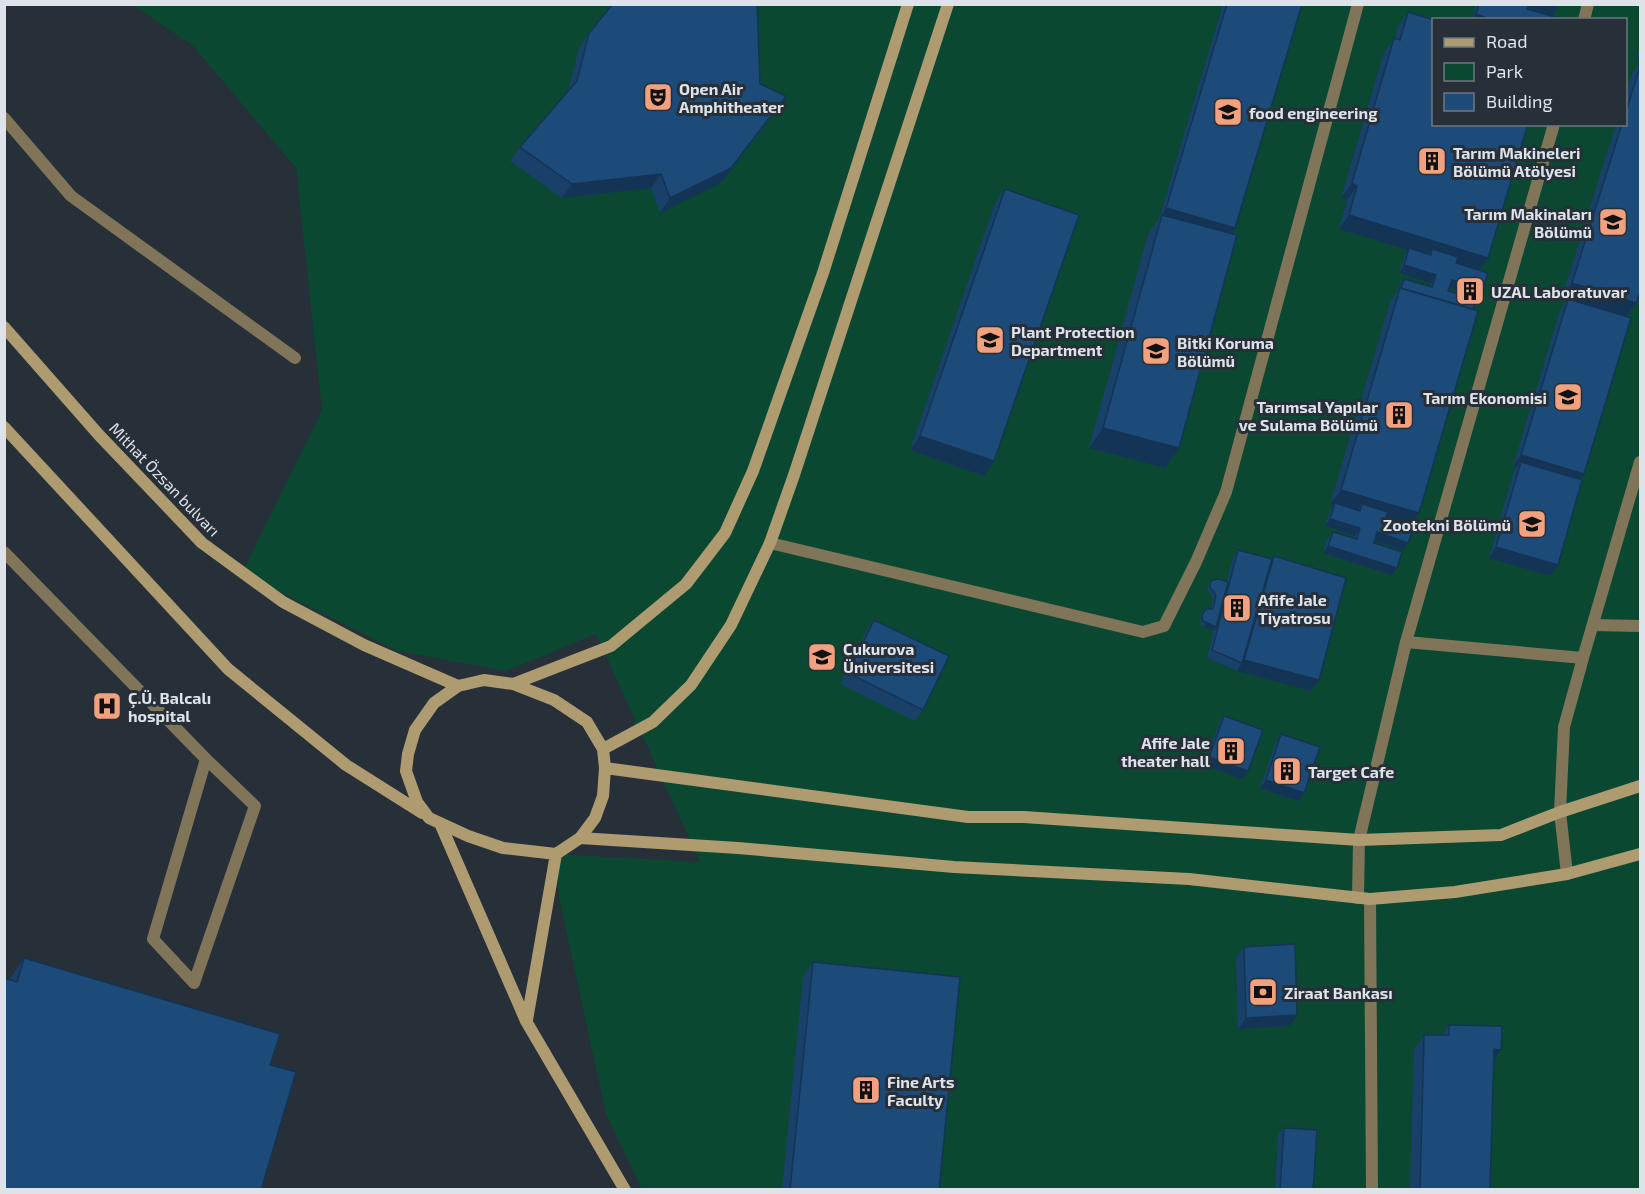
<svg xmlns="http://www.w3.org/2000/svg" width="1645" height="1194" viewBox="0 0 1645 1194" font-family="'Exo 2',sans-serif">
<rect width="100%" height="100%" fill="#272f38"/>
<path fill="#0a4831" fill-rule="evenodd" d="M133 5H1640V1189H642L606 1114 559 898 556 854 700 862 638 726 633 724 635 720 596 634 506 671 397 651 242 573 322 410 296 168 193 46ZM1434 20H1626V124H1434Z"/>
<g fill="none" stroke-linecap="round" stroke-linejoin="round">
<path stroke="#807459" stroke-width="12" d="M1584 20 1588 4
M4 118 71 196 295 358
M770 543 1143 632 1164 626 1196 562 1226 492 1358 4
M4 552 206 759 153 939 194 983 255 806 206 759
M1593 625 1640 626
M1406 642 1554 124
M1359 840 1406 642 1583 658
M1370 899 1372 1190"/>
<path stroke="#807459" stroke-width="12" d="M1567 874 1560 812 1564 727 1583 658 1640 462
M1358 898 1359 840"/>
<path stroke="#ae9b70" stroke-width="12" d="M4 327 99 435 202 543 283 602 364 645 458 686
M4 427 228 669 346 765 422 813
M484 680 513 684 554 700 587 722 603 749 605 768 603 796 595 818 580 838 556 854 503 848 468 836 429 818 417 802 406 771 408 754 415 730 434 703 458 686Z
M513 684 611 646 686 584 725 533 753 471 823 273 908 4
M603 749 653 722 691 685 731 625 770 543 794 475 948 4
M605 768 968 817H1024L1359 840 1501 835 1560 812 1640 786
M440 823 526 1021 625 1190
M580 838 738 848 954 867 1189 879 1370 899 1455 892 1567 874 1640 854
M527 1020 556 854"/>
</g>
<path fill="#184069" d="M1223 4H1302L1235 228 1232 233 1165 468 1089 448 1148 234 1159 219Z
M1476 4H1560L1552 16 1562 20H1472Z
M1408 12 1488 258 1479 270 1478 296 1449 288 1419 513 1410 525 1403 550 1374 541V543L1392 575 1323 553 1327 539 1333 532 1354 538 1355 536 1325 526 1330 511 1334 505 1330 504 1390 302 1397 292 1399 286 1404 279 1430 287 1431 283 1399 273 1404 256 1408 250 1339 229 1347 200 1341 198 1384 52 1395 38 1398 26Z
M589 33 760 84 776 111 721 183 660 213 651 188 562 198 510 161 520 147 568 91 579 48Z
M1641 45V60L1636 59Z
M1641 62V290L1636 303 1627 317 1580 479 1550 576 1489 558 1513 473 1517 467 1513 466 1560 310 1568 299 1575 301 1562 297 1616 124H1626V94L1632 74Z
M1005 189 994 461 984 476 910 450 995 203Z
M1238 550 1272 559 1274 556 1319 680 1311 691 1237 671 1207 658 1214 630 1213 631 1204 627 1201 625 1200 619 1206 609H1211L1213 599 1208 591 1207 587 1212 580 1227 581 1233 558Z
M874 620 923 710 915 721 840 684 866 631Z
M1224 716 1248 771 1242 779 1204 765 1219 723Z
M1281 734 1298 801 1260 788 1276 742Z
M1244 947 1289 1026 1238 1029 1236 958Z
M24 958 270 1065 10 979Z
M813 962 939 1190H782L803 977Z
M1449 1025 1501 1050 1494 1061 1490 1190H1410L1414 1049 1424 1035H1442Z
M1284 1128 1313 1190H1275L1278 1135Z"/>
<path fill="#143455" d="M1505 4H1560L1551 18Z
M1476 14 1492 20H1473Z
M1641 53V60L1636 59Z
M786 96 721 183 660 213 670 198Z
M661 174 651 188 562 198 572 184Z
M1352 183 1357 186 1347 200 1341 198Z
M1166 208 1235 228 1228 239 1162 215Z
M1349 215 1488 258 1478 272 1431 255 1432 249 1427 256 1409 248 1408 250 1339 229Z
M1404 265 1436 275 1431 283 1399 273Z
M1452 280 1483 289 1478 296 1446 287Z
M1572 283 1636 303 1626 317 1562 297Z
M1103 428 1179 448 1165 468 1089 448Z
M920 436 994 461 984 476 910 450Z
M1521 455 1584 474 1576 485 1521 462 1517 467 1513 466Z
M1341 490 1419 513 1409 527 1359 512 1362 504 1357 512 1335 503 1334 505 1330 504Z
M1330 519 1360 528 1355 536 1325 526Z
M1377 532 1408 543 1403 550 1372 540Z
M1328 546 1397 568 1392 575 1323 553Z
M1496 547 1558 565 1550 576 1489 558Z
M1206 623 1216 627 1213 631 1204 627Z
M1244 660 1319 680 1311 691 1237 671Z
M1209 757 1248 771 1242 779 1204 765Z
M1266 780 1304 793 1298 801 1260 788Z
M1297 1015 1289 1026 1238 1029 1246 1018Z
M1494 1049 1501 1050 1491 1064Z"/>
<path fill="#1c4b7a" stroke="#143455" stroke-width="1.5" d="M613 4H757L760 84 786 96 731 168 670 198 661 174 572 184 520 147 577 81 589 33Z
M1227 4H1302L1235 228 1166 208Z
M1479 4H1529L1527 9 1562 19 1492 20 1476 14Z
M1408 12 1434 20V124H1528L1488 258 1349 215 1357 186 1352 183 1394 38 1400 40Z
M1641 63V290L1636 303 1572 283 1622 124H1626V112Z
M1005 189 1079 215 994 461 920 436Z
M1162 215 1237 235 1179 448 1103 428Z
M1409 248 1431 255 1432 249 1458 257 1456 263 1488 273 1483 289 1452 280 1448 291 1476 299 1473 309 1401 288 1404 279 1432 287 1436 275 1404 265Z
M1400 288 1478 311 1419 513 1341 490Z
M1568 299 1631 318 1584 474 1521 455Z
M1521 462 1582 480 1558 565 1496 547Z
M1335 503 1360 511 1362 504 1388 512 1386 517 1414 526 1408 543 1377 532 1374 543 1402 552 1397 568 1328 546 1333 532 1357 539 1360 528 1330 519Z
M1238 550 1272 559 1242 663 1212 650Z
M1274 556 1346 578 1319 680 1244 660Z
M1219 579 1228 582 1216 627 1203 621 1202 615 1206 609H1213L1216 595 1210 587V583L1212 580Z
M874 620 949 656 923 710 848 673Z
M1224 716 1263 730 1248 771 1209 757Z
M1281 734 1320 747 1304 793 1266 780Z
M1295 944 1297 1015 1246 1018 1244 947Z
M24 958 280 1034 270 1065 296 1072 261 1190H4V978L17 982Z
M813 962 960 977 939 1190H790Z
M1449 1025 1502 1026 1501 1050 1494 1049 1490 1190H1420L1424 1035H1449Z
M1284 1128 1317 1130 1313 1190H1280Z"/>
<defs>
<g id="theatre-square" transform="scale(1.5)"><rect x="-9" y="-9" width="18" height="18" rx="4" fill="#f2a17e" stroke="#272f38"/><path d="M-5-5.5Q0-4 5-5.5V0Q5 5 0 6Q-5 5-5 0ZM-3.3-2.5H-1v1.5H-3.3ZM1-2.5H3.3v1.5H1ZM-2.8 1Q0 5.5 2.8 1Z" fill="#111"/></g>
<g id="university-square" transform="scale(1.5)"><rect x="-9" y="-9" width="18" height="18" rx="4" fill="#f2a17e" stroke="#272f38"/><path d="M0-5L7-2L0 1L-7-2ZM-4 1L0 2.5L4 1V4Q0 6-4 4Z" fill="#111"/></g>
<g id="building-square" transform="scale(1.5)"><rect x="-9" y="-9" width="18" height="18" rx="4" fill="#f2a17e" stroke="#272f38"/><path d="M-4-6H4V6H1V3H-1V6H-4ZM-2.5-4.3h1.7v1.8h-1.7ZM.8-4.3h1.7v1.8H.8ZM-2.5-1h1.7V.8h-1.7ZM.8-1h1.7V.8H.8Z" fill="#111"/></g>
<g id="hospital-square" transform="scale(1.5)"><rect x="-9" y="-9" width="18" height="18" rx="4" fill="#f2a17e" stroke="#272f38"/><path d="M-5-5h3v3.5h4V-5h3V5h-3V1.5h-4V5h-3Z" fill="#111"/></g>
<g id="bank-square" transform="scale(1.5)"><rect x="-9" y="-9" width="18" height="18" rx="4" fill="#f2a17e" stroke="#272f38"/><path d="M-6-4H6V4H-6ZM0-2.3a2.3 2.3 0 1 0 0 4.6a2.3 2.3 0 1 0 0-4.6Z" fill="#111"/></g>
</defs>
<g fill-rule="evenodd">
<use href="#theatre-square" x="658" y="97"/>
<use href="#university-square" x="1228" y="112"/>
<use href="#building-square" x="1432" y="161"/>
<use href="#university-square" x="1613" y="222"/>
<use href="#building-square" x="1470" y="291"/>
<use href="#university-square" x="990" y="340"/>
<use href="#university-square" x="1156" y="351"/>
<use href="#university-square" x="1568" y="397"/>
<use href="#building-square" x="1399" y="415"/>
<use href="#university-square" x="1532" y="524"/>
<use href="#building-square" x="1237" y="608"/>
<use href="#university-square" x="822" y="657"/>
<use href="#hospital-square" x="107" y="706"/>
<use href="#building-square" x="1231" y="751"/>
<use href="#building-square" x="1287" y="771"/>
<use href="#bank-square" x="1263" y="992"/>
<use href="#building-square" x="866" y="1090"/>
</g>
<g text-anchor="middle" dominant-baseline="central" stroke-width="6" stroke-linejoin="round" paint-order="stroke">
<g font-size="16" font-weight="bold" fill="#dee3e9" stroke="#272f38" text-anchor="start">
<text x="679" y="88">Open Air<tspan x="679" dy="18">Amphitheater</tspan></text>
<text x="1249" y="112">food engineering</text>
<text x="1453" y="152">Tarım Makineleri<tspan x="1453" dy="18">Bölümü Atölyesi</tspan></text>
<text x="1592" y="213" text-anchor="end">Tarım Makinaları<tspan x="1592" dy="18">Bölümü</tspan></text>
<text x="1491" y="291">UZAL Laboratuvar</text>
<text x="1011" y="331">Plant Protection<tspan x="1011" dy="18">Department</tspan></text>
<text x="1177" y="342">Bitki Koruma<tspan x="1177" dy="18">Bölümü</tspan></text>
<text x="1547" y="397" text-anchor="end">Tarım Ekonomisi</text>
<text x="1378" y="406" text-anchor="end">Tarımsal Yapılar<tspan x="1378" dy="18">ve Sulama Bölümü</tspan></text>
<text x="1511" y="524" text-anchor="end">Zootekni Bölümü</text>
<text x="1258" y="599">Afife Jale<tspan x="1258" dy="18">Tiyatrosu</tspan></text>
<text x="843" y="648">Çukurova<tspan x="843" dy="18">Üniversitesi</tspan></text>
<text x="128" y="697">Ç.Ü. Balcalı<tspan x="128" dy="18">hospital</tspan></text>
<text x="1210" y="742" text-anchor="end">Afife Jale<tspan x="1210" dy="18">theater hall</tspan></text>
<text x="1308" y="771">Target Cafe</text>
<text x="1284" y="992">Ziraat Bankası</text>
<text x="887" y="1081">Fine Arts<tspan x="887" dy="18">Faculty</tspan></text>
</g>
<g font-size="16" fill="#dee3e9" stroke="#272f38">
<text transform="translate(165 479) rotate(46)">Mithat Özsan bulvarı</text>
</g>
</g>
<rect width="1645" height="1194" fill="none" stroke="#dee3e9" stroke-width="12"/>
<rect x="1432" y="18" width="195" height="108" fill="#272f38" stroke="#70777f" stroke-width="1.5"/>
<rect x="1444" y="38" width="30" height="9" fill="#ae9b70" stroke="#70777f" stroke-width="1.5"/>
<text x="1486" y="48" font-size="18" fill="#dee3e9">Road</text>
<rect x="1444" y="63" width="30" height="18" fill="#0a4831" stroke="#70777f" stroke-width="1.5"/>
<text x="1486" y="78" font-size="18" fill="#dee3e9">Park</text>
<rect x="1444" y="93" width="30" height="18" fill="#1c4b7a" stroke="#70777f" stroke-width="1.5"/>
<text x="1486" y="108" font-size="18" fill="#dee3e9">Building</text>
</svg>
